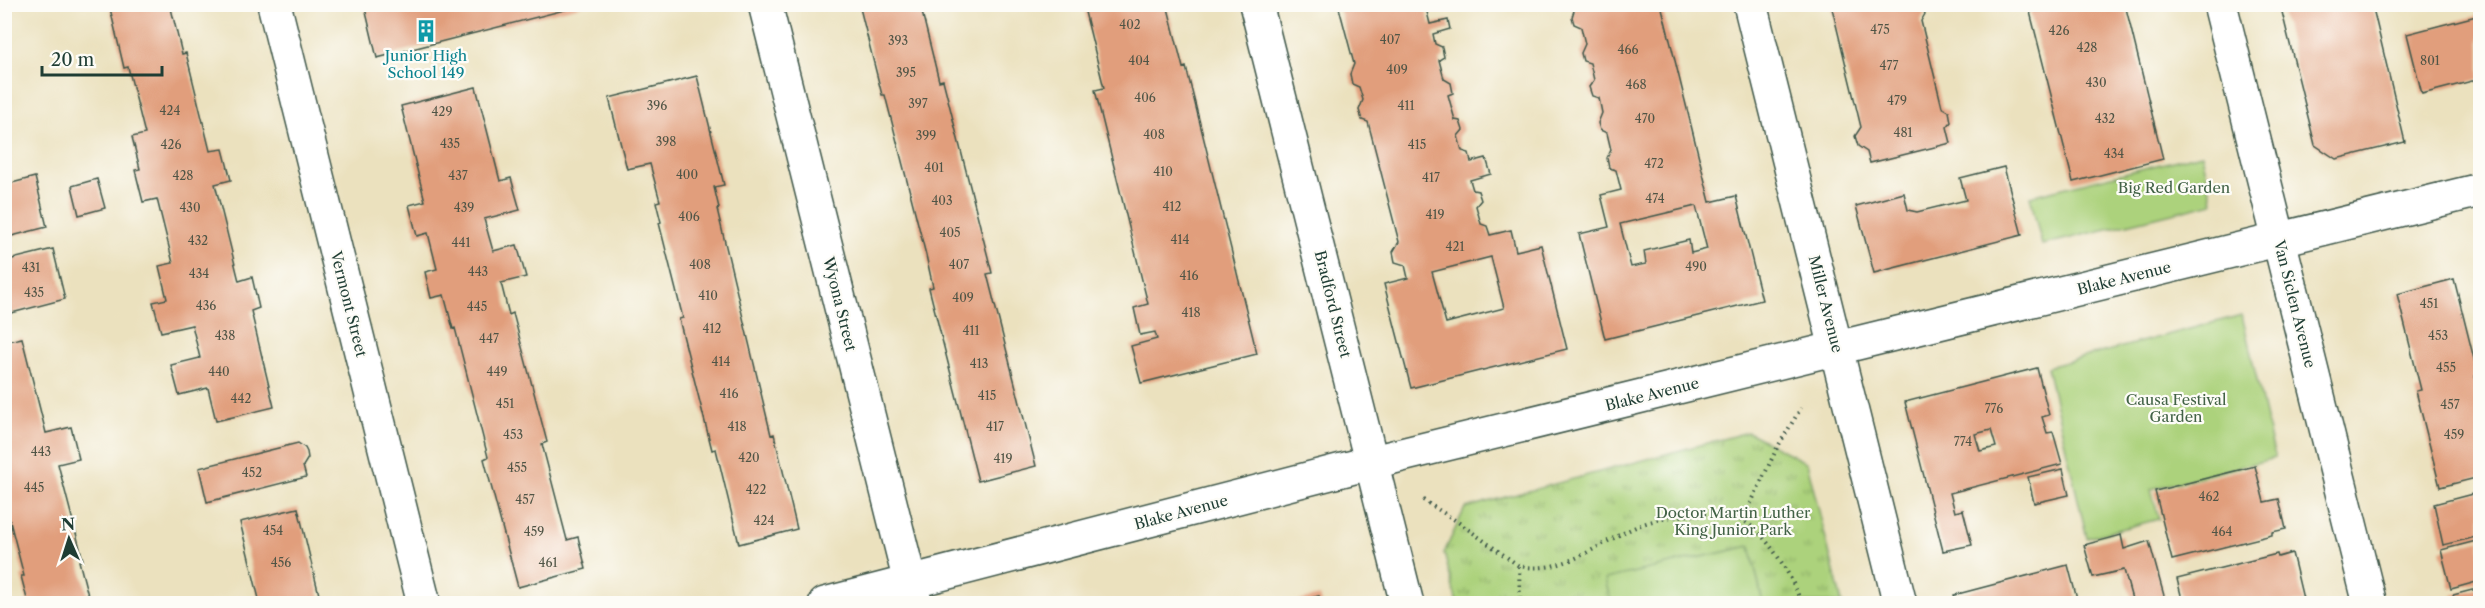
<svg xmlns="http://www.w3.org/2000/svg" width="2485" height="608" viewBox="0 0 2485 608" font-family="'Libre Caslon Text',serif">
<defs>
<pattern id="park-tufts" width="24" height="20" patternUnits="userSpaceOnUse" patternTransform="scale(1.5)"><rect width="24" height="20" fill="#acd27c"/><path d="M3 7l-1-3M5 7V3M7 7l1-3M15 17l-1-3M17 17v-4M19 17l1-3" fill="none" stroke="#8bac66"/></pattern>
</defs>
<rect width="100%" height="100%" fill="#fdfcf7"/>
<filter id="ink" filterUnits="userSpaceOnUse"><feTurbulence type="fractalNoise" baseFrequency=".0167" numOctaves="2"/><feDisplacementMap in="SourceGraphic" scale="12" xChannelSelector="R" yChannelSelector="G"/><feConvolveMatrix kernelMatrix="1 2 1 2 8 2 1 2 1" color-interpolation-filters="sRGB"/></filter>
<filter id="wash" filterUnits="userSpaceOnUse"><feTurbulence type="fractalNoise" baseFrequency=".008" numOctaves="4" result="noise"/><feDisplacementMap in="SourceGraphic" scale="24" xChannelSelector="R" yChannelSelector="G"/><feGaussianBlur stdDeviation="1.35" result="paint"/><feColorMatrix in="noise" values="0 0 0 0 0 0 0 0 0 0 0 0 0 0 0 0 0 1.4 0 .05"/><feComposite in="paint" operator="in"/></filter>
<g filter="url(#wash)">
<rect width="100%" height="100%" fill="#ebe1be"/>
<path fill="url(#park-tufts)" stroke="#668858" stroke-width="1.5" d="M1748 432 1807 463 1842 603H1457L1444 553 1465 508Z"/>
<path fill="#acd27c" stroke="#668858" stroke-width="1.5" d="M2202 154 2213 203 2042 245 2030 196Z
M2242 315 2275 458 2151 489 2159 519 2087 538 2047 367Z
M1750 546 1763 603H1611L1605 579Z"/>
<g id="blocks">
<path fill="#e19e7c" fill-rule="evenodd" d="M109 4H170L182 54 186 53 210 151 223 149 231 180 215 184 239 281 252 277 259 308 251 311 274 407 216 421 208 388 179 395 171 365 200 358 192 325 161 332 153 302 167 299 159 266 173 263 157 199 143 202 135 170 140 169 132 137 145 134 128 67 124 68Z
M364 4H584V5L377 58Z
M859 4H920L939 81 943 80 992 273 987 274 1036 466 978 481 929 288 933 287 926 255 885 95H882Z
M1083 4H1167L1183 68 1186 67 1257 354 1141 383 1131 346 1157 339 1155 332 1140 335 1134 308 1148 304 1095 90 1104 88Z
M1338 4H1425L1430 24 1448 20 1450 29 1433 34 1435 44 1442 47 1444 57 1439 60 1444 79 1451 83 1453 93 1448 95 1455 120 1460 121 1463 130 1458 136 1462 151 1469 153 1471 162 1486 158 1491 174 1470 180 1473 190 1478 191 1481 200 1476 206 1481 224 1487 226 1490 235 1511 230 1516 251 1541 245 1567 349 1411 388 1384 284 1408 278 1405 265 1395 262 1393 252 1399 242 1368 122 1362 120 1359 110 1363 100 1359 87 1352 84 1350 74 1354 64ZM1491 257 1504 308 1446 323 1432 272Z
M1576 4H1661L1710 202 1736 196 1762 300 1605 339 1579 234 1609 227 1601 195 1621 190 1616 170 1609 168 1607 158 1611 150 1607 133 1600 130 1598 123 1602 113 1599 98 1592 96 1589 87 1594 80 1590 63 1583 61 1581 53 1585 44 1581 27 1574 24 1572 17ZM1696 206 1707 249 1691 253 1689 240 1644 251 1646 264 1631 267 1620 224Z
M1831 4H1922L1925 14 1921 21 1942 107 1949 111 1951 122 1947 127 1951 143 1870 163 1867 152 1858 146 1855 136 1861 127Z
M2028 4H2125L2163 159 2073 182Z
M2280 4H2372L2405 142 2336 159 2315 145Z
M2480 15V79L2422 94 2407 34Z
M697 76 724 185 714 187 719 208 717 209 771 435 774 434 797 529 739 544 716 449 712 450 679 319 683 318 659 223 661 222 656 202 660 201 650 164 627 169 609 98Z
M476 87 500 181 511 178 520 210 484 219 493 251 517 245 526 277 501 283 509 315 513 313 547 442 542 444 567 540 578 537 586 569 518 587 484 459 488 457 455 328 453 329 444 295 431 298 425 272 437 269 428 233 417 236 409 205 425 201 401 106Z
M4 138 10 157 4 159Z
M2004 167 2022 235 1874 273 1856 206 1904 193 1908 210 1917 212 1966 200 1960 178Z
M35 177 47 227 4 238V185Z
M97 179 105 208 79 215 72 186Z
M53 249 65 299 4 315V261Z
M2454 279 2478 375 2475 376 2480 399V477L2440 487 2416 391 2421 390 2397 294Z
M22 338 46 433 71 427 79 459 58 464 83 560 79 561 90 603H28L21 576H24L4 498V342Z
M2037 368 2049 415 2042 417 2047 433 2053 432 2062 464 1950 493 1955 512 1963 510 1972 545 1943 551 1905 402ZM1991 430 1996 447 1980 451 1975 434Z
M298 443 305 448 307 452 308 458 303 466 306 477 207 502 199 468Z
M2255 466 2264 502 2279 499 2286 529 2272 532V535L2172 560 2155 491Z
M2063 469 2069 495 2034 503 2028 477Z
M2480 492V536L2443 545 2434 504Z
M298 508 321 603H260L240 522Z
M2121 535 2124 549 2149 541 2166 603H2133L2124 570 2093 577 2084 545Z
M2480 540V581L2451 589 2441 550Z
M2292 553 2304 603H2183L2177 579 2277 554 2278 557Z
M2068 565 2078 603H1957L1954 595Z
M2480 588V603H2455L2453 595Z
M1319 596 1321 603H1291Z"/>
</g>
</g>
<g filter="url(#ink)">
<use href="#blocks" fill-opacity="0" stroke="#3e5649" stroke-width="1.5"/>
<g fill="none" stroke-linecap="round" stroke-linejoin="round">
<g stroke="#3e5649" stroke-width="36">
<path id="minor" d="M274 4 424 604
M765 4 915 602
M1256 4 1407 604
M1750 4 1900 604
M2220 4 2370 604
M825 604 1373 462 2480 190"/>
</g>
<path stroke="#3e5649" stroke-width="4" stroke-dasharray="1.5 4.5" stroke-linecap="butt" d="M1423 500 1458 522 1519 566
M1743 520 1777 448 1801 408
M1520 604 1519 566C1565 575 1598 543 1638 526 1664 515 1714 510 1741 520 1764 528 1795 580 1801 604"/>
<use href="#minor" stroke="#fff" stroke-width="33"/>
</g>
</g>
<defs>
<g id="building-bare" transform="scale(1.8)"><path d="M-4-6H4V6H1V3H-1V6H-4ZM-2.5-4.3h1.7v1.8h-1.7ZM.8-4.3h1.7v1.8H.8ZM-2.5-1h1.7V.8h-1.7ZM.8-1h1.7V.8H.8Z" fill="#0f9aa8" stroke="#fdfcf7" stroke-width="2.5" paint-order="stroke"/></g>
</defs>
<g fill-rule="evenodd">
<use href="#building-bare" x="426" y="31"/>
</g>
<g text-anchor="middle" dominant-baseline="central" stroke-width="4.5" stroke-linejoin="round" paint-order="stroke">
<g font-size="12" fill="#505546">
<text x="1130" y="24">402</text>
<text x="1880" y="29">475</text>
<text x="2059" y="30">426</text>
<text x="1390" y="39">407</text>
<text x="898" y="40">393</text>
<text x="2087" y="47">428</text>
<text x="1628" y="49">466</text>
<text x="1139" y="60">404</text>
<text x="2430" y="60">801</text>
<text x="1889" y="65">477</text>
<text x="1397" y="69">409</text>
<text x="906" y="72">395</text>
<text x="2096" y="82">430</text>
<text x="1636" y="84">468</text>
<text x="1145" y="97">406</text>
<text x="1897" y="100">479</text>
<text x="918" y="103">397</text>
<text x="657" y="105">396</text>
<text x="1406" y="105">411</text>
<text x="170" y="110">424</text>
<text x="442" y="111">429</text>
<text x="1645" y="118">470</text>
<text x="2105" y="118">432</text>
<text x="1903" y="132">481</text>
<text x="1154" y="134">408</text>
<text x="926" y="135">399</text>
<text x="666" y="141">398</text>
<text x="450" y="143">435</text>
<text x="171" y="144">426</text>
<text x="1417" y="144">415</text>
<text x="2114" y="153">434</text>
<text x="1654" y="163">472</text>
<text x="934" y="167">401</text>
<text x="1163" y="171">410</text>
<text x="687" y="174">400</text>
<text x="183" y="175">428</text>
<text x="458" y="175">437</text>
<text x="1431" y="177">417</text>
<text x="1655" y="198">474</text>
<text x="942" y="200">403</text>
<text x="1172" y="206">412</text>
<text x="190" y="207">430</text>
<text x="464" y="207">439</text>
<text x="1435" y="214">419</text>
<text x="689" y="216">406</text>
<text x="950" y="232">405</text>
<text x="1180" y="239">414</text>
<text x="198" y="240">432</text>
<text x="461" y="242">441</text>
<text x="1455" y="246">421</text>
<text x="700" y="264">408</text>
<text x="959" y="264">407</text>
<text x="1696" y="266">490</text>
<text x="31" y="267">431</text>
<text x="478" y="271">443</text>
<text x="199" y="273">434</text>
<text x="1189" y="275">416</text>
<text x="34" y="292">435</text>
<text x="708" y="295">410</text>
<text x="963" y="297">409</text>
<text x="2429" y="303">451</text>
<text x="206" y="305">436</text>
<text x="477" y="306">445</text>
<text x="1191" y="312">418</text>
<text x="712" y="328">412</text>
<text x="971" y="330">411</text>
<text x="225" y="335">438</text>
<text x="2438" y="335">453</text>
<text x="489" y="338">447</text>
<text x="721" y="361">414</text>
<text x="979" y="363">413</text>
<text x="2446" y="367">455</text>
<text x="219" y="371">440</text>
<text x="497" y="371">449</text>
<text x="729" y="393">416</text>
<text x="987" y="395">415</text>
<text x="241" y="398">442</text>
<text x="505" y="403">451</text>
<text x="2450" y="404">457</text>
<text x="1994" y="408">776</text>
<text x="737" y="426">418</text>
<text x="995" y="426">417</text>
<text x="513" y="434">453</text>
<text x="2454" y="434">459</text>
<text x="1963" y="441">774</text>
<text x="41" y="451">443</text>
<text x="749" y="457">420</text>
<text x="1003" y="458">419</text>
<text x="517" y="467">455</text>
<text x="252" y="472">452</text>
<text x="34" y="487">445</text>
<text x="756" y="489">422</text>
<text x="2209" y="496">462</text>
<text x="525" y="499">457</text>
<text x="764" y="520">424</text>
<text x="273" y="530">454</text>
<text x="534" y="531">459</text>
<text x="2222" y="531">464</text>
<text x="281" y="562">456</text>
<text x="548" y="562">461</text>
</g>
<g font-size="15" fill="#0d838f" stroke="#fdfcf7">
<text x="426" y="55">Junior High<tspan x="426" dy="17">School 149</tspan></text>
</g>
<g font-size="15" fill="#426246" stroke="#fdfcf7">
<text x="2174" y="187">Big Red Garden</text>
<text x="2176" y="399">Causa Festival<tspan x="2176" dy="17">Garden</tspan></text>
<text x="1733" y="512">Doctor Martin Luther<tspan x="1733" dy="17">King Junior Park</tspan></text>
</g>
<g font-size="15" fill="#1f3d34" stroke="#fdfcf7">
<text transform="translate(2124 278) rotate(-14)">Blake Avenue</text>
<text transform="translate(349 304) rotate(76)">Vermont Street</text>
<text transform="translate(840 304) rotate(76)">Wyona Street</text>
<text transform="translate(1333 304) rotate(76)">Bradford Street</text>
<text transform="translate(1826 304) rotate(76)">Miller Avenue</text>
<text transform="translate(2295 304) rotate(76)">Van Siclen Avenue</text>
<text transform="translate(1652 394) rotate(-14)">Blake Avenue</text>
<text transform="translate(1181 512) rotate(-15)">Blake Avenue</text>
</g>
</g>
<rect width="2485" height="608" fill="none" stroke="#fdfcf7" stroke-width="24"/>
<g transform="translate(69 539) rotate(357)" stroke="#fdfcf7" stroke-width="4.5" paint-order="stroke">
<path d="M0-4.5L10 22L0 15L-10 22Z" fill="#1f3d34"/>
<text y="-9" font-size="16" font-weight="bold" text-anchor="middle" fill="#1f3d34">N</text>
</g>
<path d="M42 66v9h120v-9" fill="none" stroke="#1f3d34" stroke-width="3"/>
<text x="51" y="66" font-size="18" fill="#1f3d34" stroke="#fdfcf7" stroke-width="4.5" paint-order="stroke">20 m</text>
</svg>
